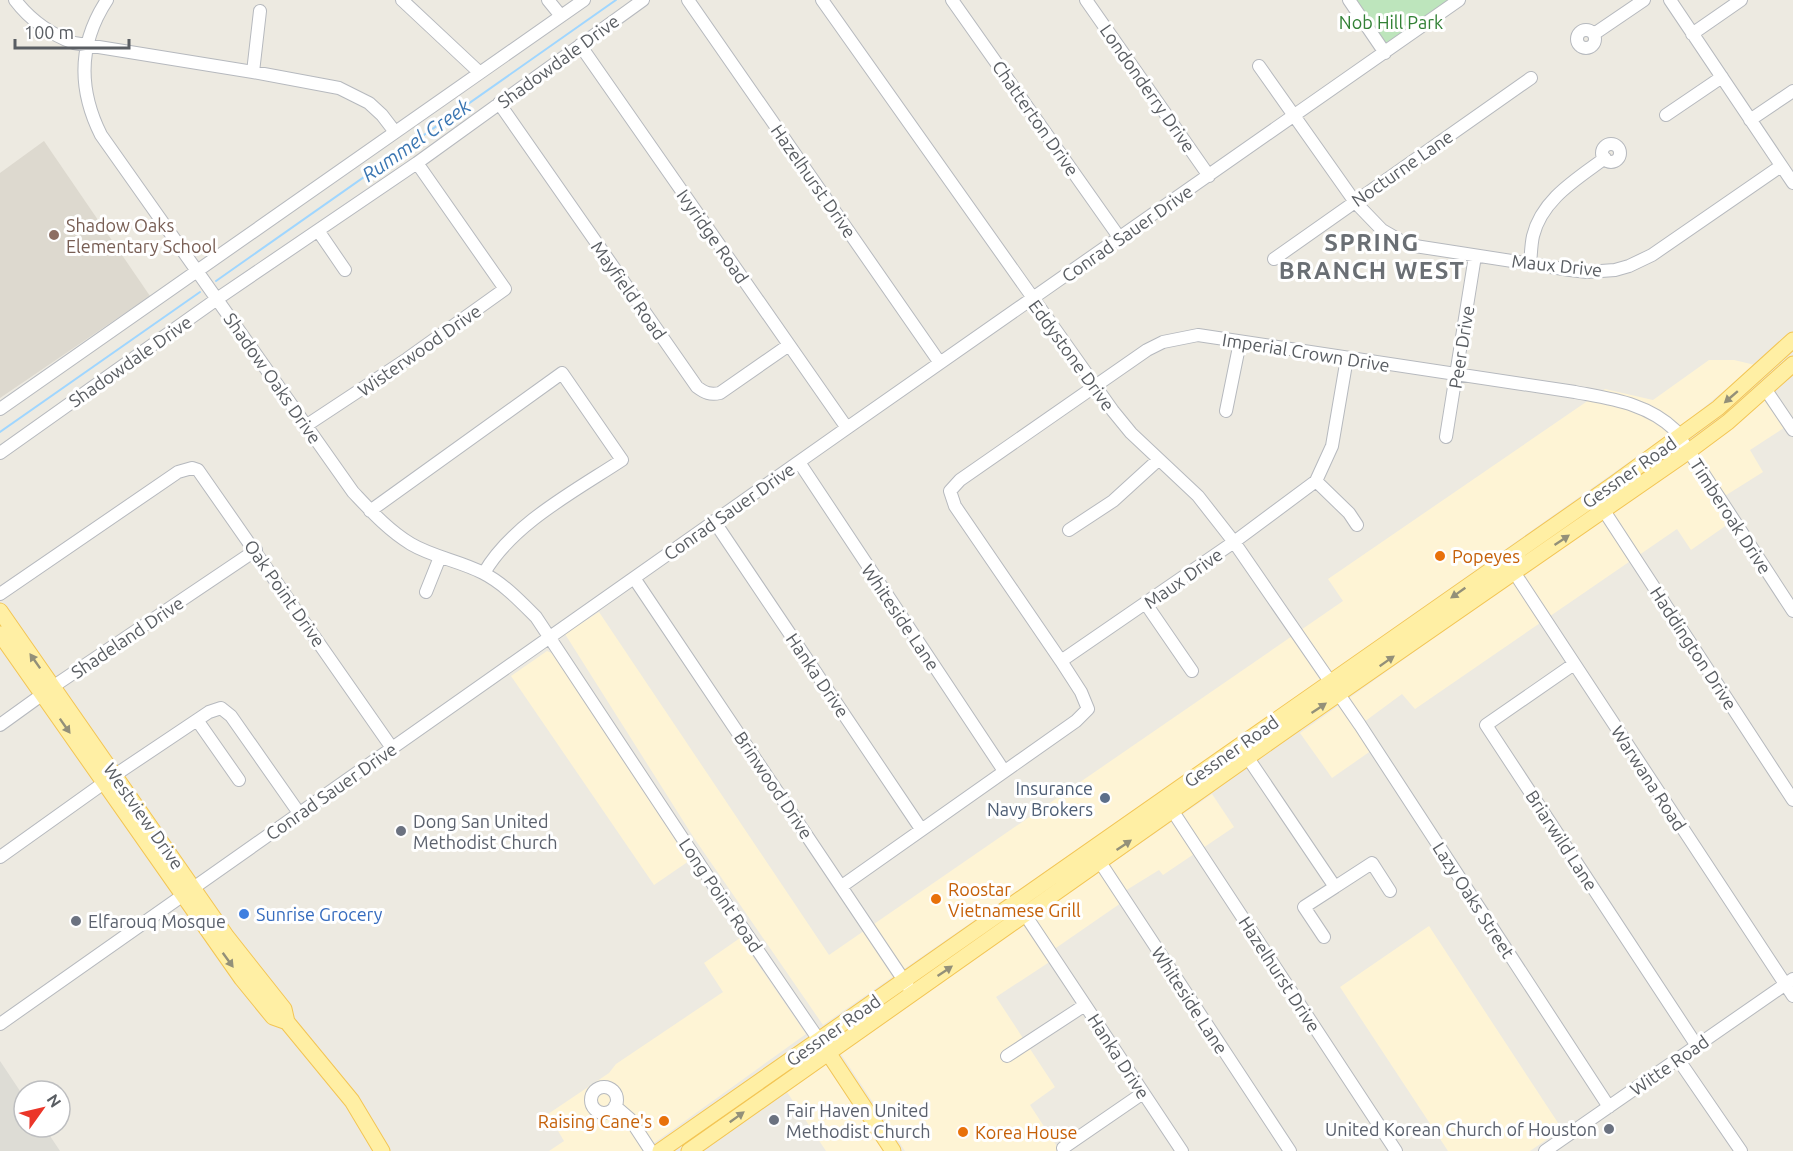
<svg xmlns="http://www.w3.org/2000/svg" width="1793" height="1151" viewBox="0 0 1793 1151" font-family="Ubuntu,sans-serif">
<rect width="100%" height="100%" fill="#edeae1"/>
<path fill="#fef4d5" d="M1709 360H1734L1755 365 1690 419 1195 768 823 1025 694 838 565 634 599 612 829 955 1343 601 1328 579 1605 389 1653 400Z
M1774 392 1793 422 1750 450 1763 472 1720 499 1734 520 1691 550 1677 529 1415 709 1402 694 1360 725 1375 748 1332 778 1300 733 1708 443Z
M547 651 554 654 689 861 654 885 511 676Z
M1212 794 1234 827 1163 875 1159 870 1125 891 1121 903 1053 950 1051 961 996 997 1055 1087 1030 1105 1060 1151H905L839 1051Z
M1429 926 1562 1129 1530 1151H1448L1340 987Z
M740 938 806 1034 643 1151H549L564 1141 548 1114 609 1073 616 1064 723 992 704 963Z
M824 1062 883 1151H826L785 1089Z"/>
<path fill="#dddcd5" d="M0 1061 24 1097V1127H44L60 1151H0Z"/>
<path fill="#ddd9cf" d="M44 141 150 296 0 398V173Z"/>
<path fill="#bde5bc" d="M1349 0H1459L1385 53Z"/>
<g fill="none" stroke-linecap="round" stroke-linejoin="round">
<path stroke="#9fd6ff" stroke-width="2" d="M216 281 616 0
M0 432 200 292"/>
<g stroke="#b6b9be" stroke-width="14">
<path id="minor" d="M15 0C31 21 50 34 74 43L253 72 339 88 369 103 382 115 395 132
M107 0C78 44 78 89 101 135L353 492C371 511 388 530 411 544 433 557 460 561 483 573 503 583 520 601 536 617L722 898 819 1040
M402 0 480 73
M548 0 561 16
M688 0 940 363
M822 0 1113 411 1131 433 1198 496 1234 542 1360 725 1609 1107
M952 0 1119 237
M1086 0 1209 176
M1349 0 1385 53
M1670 0 1793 183
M1577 39a9 9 0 1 1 18 0a9 9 0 1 1-18 0Z
M1594 34 1644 0
M1692 34 1741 0
M580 45 847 428
M1259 66 1355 202 1382 230 1401 241 1415 246 1570 270 1587 272 1615 270 1629 266 1652 255 1781 166
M253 72 260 11
M499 103 697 387C705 393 710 395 720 393L789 345
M1666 115 1722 77
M1750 120 1793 91
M1602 153a9 9 0 1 1 18 0a9 9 0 1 1-18 0Z
M319 232 345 270
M1274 259 1531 78
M1530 264C1531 255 1531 245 1533 236 1542 199 1577 179 1605 158
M1766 390 1793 430
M0 409 584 0
M1226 411 1240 342
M307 425 407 359 505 289 417 163
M1446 437 1475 256
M0 453 217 299 417 163 643 0
M799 462 1004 771
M1316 481 1349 513 1357 525
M1595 497 1793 800
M370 511 562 373 622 460C575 491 512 524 484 573
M714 521 921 829
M1069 530 1113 501 1158 460
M1510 566 1793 996
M634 578 909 988
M426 592 440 557
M0 594 178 472 192 468 198 470 392 748
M1146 604 1192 671
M1061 661 1234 542 1316 481 1332 446 1347 358
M1574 664 1486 725 1697 1046
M197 720 239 780
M0 725 54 686 256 550
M1248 758 1335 887 1372 863 1390 891
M1168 804 1396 1151
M1096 856 1290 1151
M0 857 115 775 209 712 221 708 231 716 299 813
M842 886 1076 721 1088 709 1081 692 1061 661 955 506 950 491 960 480 1147 350 1163 342 1198 335 1575 392C1611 399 1647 403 1675 430L1793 611
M1020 907 1182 1151
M1324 937 1304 907 1335 887
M0 1024 847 428 1459 0
M1007 1056 1085 1005
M1678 1059 1741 1151
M591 1100a13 13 0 1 1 26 0a13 13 0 1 1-26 0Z
M615 1106 630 1119 651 1151
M1063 1148 1143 1093
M1545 1151 1793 979"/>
</g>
<g stroke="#f3c554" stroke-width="17">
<path id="major" d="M0 611 227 937 284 1009 287 1022 352 1101 382 1151
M0 634 242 979 273 1017 287 1022
M823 1045 893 1151
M660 1151 1614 484 1718 408 1793 340
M689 1151 1295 724 1689 451 1728 422 1793 364"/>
</g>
<use href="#minor" stroke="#fff" stroke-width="12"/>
<use href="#major" stroke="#ffefa4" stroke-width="15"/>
</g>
<defs><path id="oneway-solid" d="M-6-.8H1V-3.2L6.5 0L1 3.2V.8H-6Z" transform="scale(1.5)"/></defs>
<g fill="#939079">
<use href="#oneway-solid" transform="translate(1731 397) rotate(139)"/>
<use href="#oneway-solid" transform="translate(1562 540) rotate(-34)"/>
<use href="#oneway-solid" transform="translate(1458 593) rotate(145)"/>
<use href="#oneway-solid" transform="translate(35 661) rotate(-125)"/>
<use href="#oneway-solid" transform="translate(1387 661) rotate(-35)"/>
<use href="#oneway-solid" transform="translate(1319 708) rotate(-34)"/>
<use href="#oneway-solid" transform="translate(65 726) rotate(55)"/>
<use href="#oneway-solid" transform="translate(1124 845) rotate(-34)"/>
<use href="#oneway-solid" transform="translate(228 960) rotate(54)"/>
<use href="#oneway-solid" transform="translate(945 971) rotate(-34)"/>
<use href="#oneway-solid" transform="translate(737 1117) rotate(-36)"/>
</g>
<circle fill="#8d6e63" stroke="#fff" stroke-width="2" cx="54" cy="235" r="6"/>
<g fill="#e8710a" stroke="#fff" stroke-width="2">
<circle cx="1440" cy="556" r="6"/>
<circle cx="936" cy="899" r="6"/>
<circle cx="664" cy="1121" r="6"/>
<circle cx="963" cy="1132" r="6"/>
</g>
<circle fill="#5c6f8a" stroke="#fff" stroke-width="2" cx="1105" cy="798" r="6"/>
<g fill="#6b7280" stroke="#fff" stroke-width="2">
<circle cx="401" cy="831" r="6"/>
<circle cx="76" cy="921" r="6"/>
<circle cx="774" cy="1120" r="6"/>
<circle cx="1609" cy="1129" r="6"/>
</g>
<circle fill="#3f7fe0" stroke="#fff" stroke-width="2" cx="244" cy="914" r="6"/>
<g text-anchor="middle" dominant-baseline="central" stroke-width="6" stroke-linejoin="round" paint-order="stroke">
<g font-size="18" fill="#328135" stroke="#fff">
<text x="1391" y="22">Nob Hill Park</text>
</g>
<g font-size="18" fill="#595d62" stroke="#fff">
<text transform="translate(558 61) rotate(-36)">Shadowdale Drive</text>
<text transform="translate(1148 88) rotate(55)">Londonderry Drive</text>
<text transform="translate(1036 118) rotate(55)">Chatterton Drive</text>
<text transform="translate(1402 168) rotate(-35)">Nocturne Lane</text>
<text transform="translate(814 181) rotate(55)">Hazelhurst Drive</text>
<text transform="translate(1127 233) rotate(-35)">Conrad Sauer Drive</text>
<text transform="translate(713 236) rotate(55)">Ivyridge Road</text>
<text transform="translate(1557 265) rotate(6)">Maux Drive</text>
<text transform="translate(629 290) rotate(55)">Mayfield Road</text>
<text transform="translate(1461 347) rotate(-81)">Peer Drive</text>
<text transform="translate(419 350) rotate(-35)">Wisterwood Drive</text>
<text transform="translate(1306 352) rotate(9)">Imperial Crown Drive</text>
<text transform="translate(1072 355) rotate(54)">Eddystone Drive</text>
<text transform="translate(130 361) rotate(-35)">Shadowdale Drive</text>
<text transform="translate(273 378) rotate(55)">Shadow Oaks Drive</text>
<text transform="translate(1629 472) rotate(-35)">Gessner Road</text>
<text transform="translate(729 511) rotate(-35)">Conrad Sauer Drive</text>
<text transform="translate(1731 516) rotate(57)">Timberoak Drive</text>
<text transform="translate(1183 578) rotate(-35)">Maux Drive</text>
<text transform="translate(285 593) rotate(55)">Oak Point Drive</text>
<text transform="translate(901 617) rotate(56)">Whiteside Lane</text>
<text transform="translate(127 637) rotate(-34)">Shadeland Drive</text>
<text transform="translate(1694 648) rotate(57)">Haddington Drive</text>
<text transform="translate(818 675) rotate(56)">Hanka Drive</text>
<text transform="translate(1231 751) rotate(-35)">Gessner Road</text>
<text transform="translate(1649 778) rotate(57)">Warwana Road</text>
<text transform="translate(774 785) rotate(56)">Brinwood Drive</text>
<text transform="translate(331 791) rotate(-35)">Conrad Sauer Drive</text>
<text transform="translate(144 816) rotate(55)">Westview Drive</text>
<text transform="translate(1562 840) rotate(57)">Briarwild Lane</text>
<text transform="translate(721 895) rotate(56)">Long Point Road</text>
<text transform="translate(1474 900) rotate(57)">Lazy Oaks Street</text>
<text transform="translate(1280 974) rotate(57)">Hazelhurst Drive</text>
<text transform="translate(1190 1000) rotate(57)">Whiteside Lane</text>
<text transform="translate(833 1030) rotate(-35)">Gessner Road</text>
<text transform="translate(1119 1056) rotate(57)">Hanka Drive</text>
<text transform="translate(1669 1065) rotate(-35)">Witte Road</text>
</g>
<g font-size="18" fill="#785e54" stroke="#fff" text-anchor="start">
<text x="66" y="225">Shadow Oaks<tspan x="66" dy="21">Elementary School</tspan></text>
</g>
<g font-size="18" fill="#c56008" stroke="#fff" text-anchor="start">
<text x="1452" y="556">Popeyes</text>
<text x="948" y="889">Roostar<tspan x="948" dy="21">Vietnamese Grill</tspan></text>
<text x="652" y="1121" text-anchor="end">Raising Cane's</text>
<text x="975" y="1132">Korea House</text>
</g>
<g font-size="18" fill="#4e5e75" stroke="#fff" text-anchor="end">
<text x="1093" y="788">Insurance<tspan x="1093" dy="21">Navy Brokers</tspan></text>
</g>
<g font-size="18" fill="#5b616d" stroke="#fff" text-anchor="start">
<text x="413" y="821">Dong San United<tspan x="413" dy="21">Methodist Church</tspan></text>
<text x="88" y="921">Elfarouq Mosque</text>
<text x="786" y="1110">Fair Haven United<tspan x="786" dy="21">Methodist Church</tspan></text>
<text x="1597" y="1129" text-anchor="end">United Korean Church of Houston</text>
</g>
<g font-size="18" fill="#366cbe" stroke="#fff" text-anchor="start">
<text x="256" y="914">Sunrise Grocery</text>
</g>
<g font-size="20" font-style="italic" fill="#3b76b2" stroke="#fff">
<text transform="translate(416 140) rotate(-35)">Rummel Creek</text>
</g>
<g font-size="24" font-weight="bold" letter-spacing="1.5" fill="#6a6f74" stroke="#fff">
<text x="1372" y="242">SPRING<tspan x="1372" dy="28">BRANCH WEST</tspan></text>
</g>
</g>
<g transform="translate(42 1109) rotate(56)"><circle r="28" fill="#ffffff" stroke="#bdbec0" stroke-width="1.5"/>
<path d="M0-4.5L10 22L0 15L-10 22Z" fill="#eb3629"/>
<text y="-9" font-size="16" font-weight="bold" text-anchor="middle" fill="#595d62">N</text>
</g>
<path d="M15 39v9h114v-9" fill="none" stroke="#595d62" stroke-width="3"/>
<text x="24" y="39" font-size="18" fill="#595d62" stroke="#ffffff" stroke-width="4.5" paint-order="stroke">100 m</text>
</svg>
